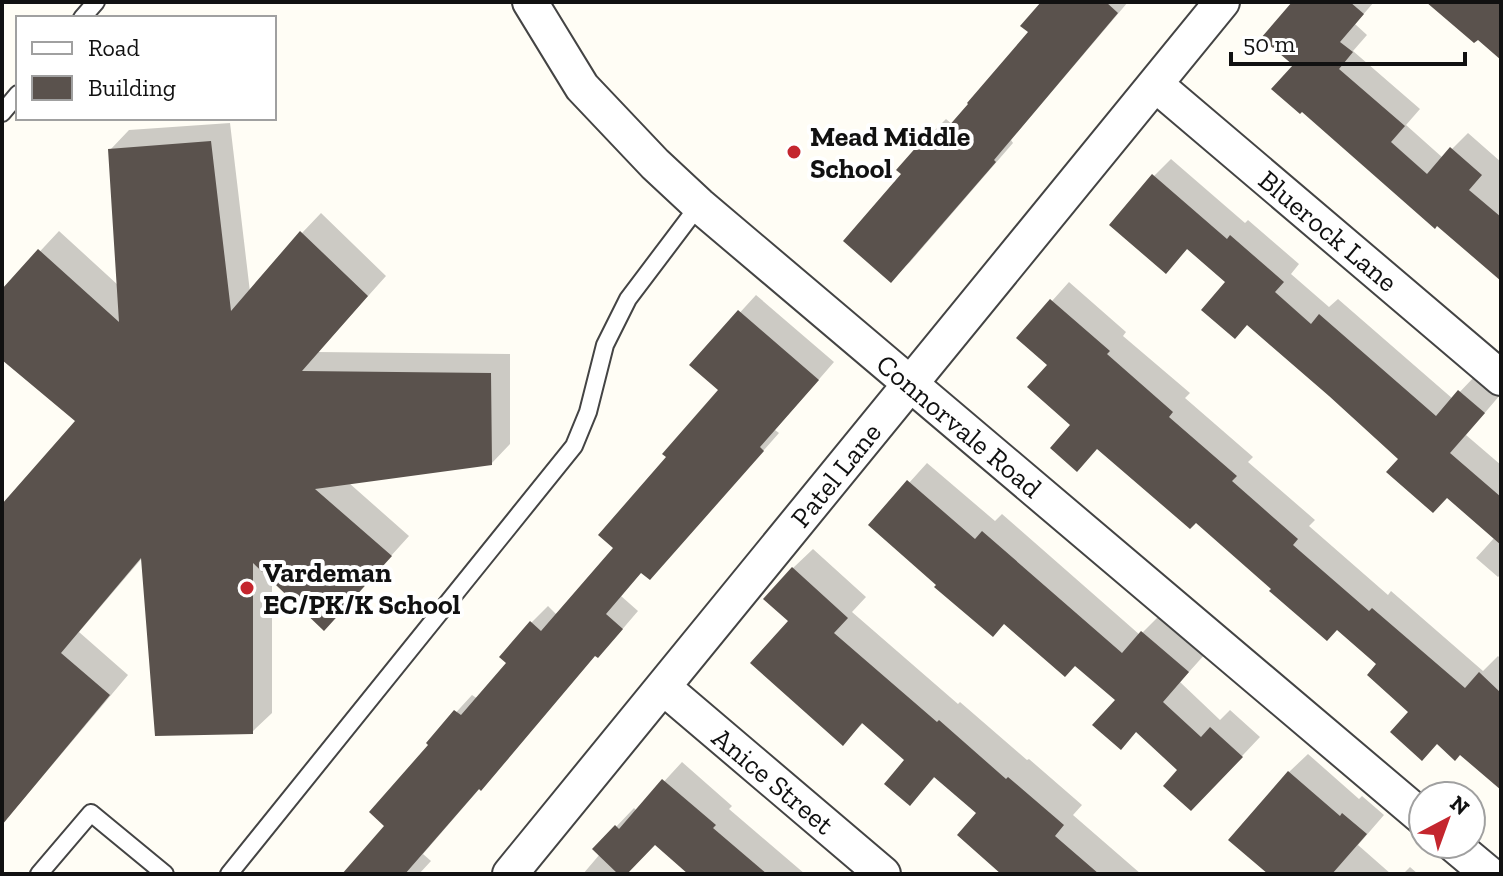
<svg xmlns="http://www.w3.org/2000/svg" width="1503" height="876" viewBox="0 0 1503 876" font-family="'Zilla Slab',serif">
<rect width="100%" height="100%" fill="#fffdf5"/>
<path fill="#0003" d="M1043 2H1128L1011 140 1013 143 910 262 891 280 904 174 927 138 946 119 953 125 1031 32Z
M1295 2H1374L1355 24 1367 35 1353 51 1420 109 1406 125 1443 158 1468 133 1501 162V280L1296 64Z
M230 123 250 292 302 233 321 213 386 276 318 352 510 354V444L491 464 349 483 409 536 343 609 272 578V713L252 732 143 557 79 632 128 675 21 802 2 822V507L78 420 2 357V292L59 231 118 285 110 150 129 130Z
M1171 159 1245 223 1248 220 1299 264 1291 274 1329 307 1338 299 1453 399 1476 375 1500 395 1466 435 1501 465V574L1498 577 1476 558 1495 537 1401 458 1228 282 1188 248 1182 254 1154 176Z
M1069 282 1126 332 1123 336 1190 393 1185 398 1253 457 1248 462 1315 520 1309 526 1388 595 1391 591 1483 671 1498 656 1501 659V787L1411 711 1379 664 1337 628 1274 588 1196 521 1073 425 1049 364 1019 338Z
M756 295 834 362 775 430 779 433 666 561 642 571 621 596 638 611 614 639 596 654 423 854 431 861 419 874H345L387 825 431 744 428 743 472 695 478 699 509 663 531 623 548 606 557 615 616 548 669 457 721 390 692 365Z
M927 463 995 521 1002 514 1140 635 1161 614 1206 653 1180 682 1220 720 1230 710 1260 737 1210 790 1180 770 1137 731 1121 747 1118 700 1076 664 939 584 871 525Z
M813 549 866 597 852 612 958 704 960 702 1027 760 1029 759 1082 805 1073 815 1141 874H1004L979 813 936 776 909 803 907 760 864 722 843 743 791 621 793 568Z
M1308 754 1359 799 1362 796 1384 815 1358 845 1391 874H1285L1289 772Z
M682 762 732 806 729 809 805 874H691L655 843 625 874H583L600 854 595 849 634 808 637 811Z
M1410 867 1418 874H1403Z"/>
<path fill="#5a524d" d="M1041 2H1106L1118 13 994 160 996 162 891 283 843 241 901 174 896 170 926 136 934 143 968 104 967 103 1028 32 1020 26Z
M1292 2H1350L1364 14 1340 42 1353 52 1339 69 1405 126 1391 142 1427 174 1450 147 1482 175 1469 190 1501 217V281L1437 226 1435 229 1302 112 1300 114 1271 89 1293 65 1261 38Z
M1426 2H1501V60L1478 40 1474 43Z
M211 141 231 311 300 231 368 296 302 371 491 373 492 465 315 489 392 556 324 631 253 563V734L155 736 141 558 61 653 110 695 2 825V504L75 421 2 360V289L38 249 119 322 108 149Z
M1152 174 1227 239 1230 235 1284 282 1275 292 1311 324 1319 314 1436 416 1458 390 1485 413 1450 453 1501 497V545L1447 498 1433 513 1386 472 1398 459 1329 396 1247 325 1235 339 1201 310 1225 282 1187 249 1166 274 1109 225Z
M1050 299 1110 351 1107 354 1173 412 1169 417 1237 476 1232 481 1298 539 1293 545 1369 611 1372 608 1465 688 1479 672 1501 693V790L1460 755 1455 761 1437 744 1422 761 1390 732 1408 712 1367 675 1376 664 1337 630 1327 641 1269 591 1271 589 1196 523 1190 529 1097 449 1077 472 1050 448 1070 425 1027 387 1047 365 1016 338Z
M738 310 819 380 760 447 764 451 650 580 641 573 606 614 623 629 598 658 595 656 481 791 479 789 405 874H342L384 826 369 812 428 745 426 743 454 710 461 715 506 663 499 657 530 621 541 631 613 548 598 535 666 457 662 454 718 390 689 365Z
M907 480 975 539 982 531 1122 653 1141 631 1189 672 1163 702 1201 737 1210 727 1243 757 1191 811 1163 786 1177 770 1136 732 1121 750 1092 725 1115 700 1075 666 1065 677 1004 624 993 637 934 587 936 585 868 525Z
M792 567 848 618 834 633 937 722 939 720 1006 779 1008 777 1064 825 1055 836 1099 874H1001L957 835 976 813 934 777 910 806 884 784 904 760 862 723 843 746 750 663 788 621 763 599Z
M1288 771 1340 816 1342 813 1367 834 1332 874H1268L1228 840Z
M662 779 716 825 713 828 767 874H688L655 845 627 874H618L592 849 615 825 619 829Z"/>
<g fill="none" stroke-linecap="round" stroke-linejoin="round">
<g stroke="#444" stroke-width="20">
<path id="lane" d="M82 18 96 2
M2 113 18 94
M39 874 91 813 165 874
M229 874 574 446 588 412 605 345 628 299 699 205"/>
</g>
<g stroke="#444" stroke-width="38">
<path id="street" d="M530 2 582 87 655 164 699 205 1423 818
M1155 84 1501 378
M663 687 883 874
M1453 844 1489 874
M510 874 1222 2"/>
</g>
<use href="#lane" stroke="#fff" stroke-width="16"/>
<use href="#street" stroke="#fff" stroke-width="34"/>
</g>
<g fill="#c4262e" stroke="#fff" stroke-width="3">
<circle cx="794" cy="152" r="8"/>
<circle cx="247" cy="588" r="8"/>
</g>
<g text-anchor="middle" dominant-baseline="central" stroke-width="8" stroke-linejoin="round" paint-order="stroke">
<g font-size="28" font-weight="bold" fill="#111" stroke="#fff" text-anchor="start">
<text x="810" y="136">Mead Middle<tspan x="810" dy="32">School</tspan></text>
<text x="263" y="572">Vardeman<tspan x="263" dy="32">EC/PK/K School</tspan></text>
</g>
<g font-size="28" fill="#111" stroke="#fff">
<text transform="translate(1328 231) rotate(40)">Bluerock Lane</text>
<text transform="translate(959 426) rotate(40)">Connorvale Road</text>
<text transform="translate(836 475) rotate(-51)">Patel Lane</text>
<text transform="translate(773 781) rotate(40)">Anice Street</text>
</g>
</g>
<rect width="1503" height="876" fill="none" stroke="#111111" stroke-width="8"/>
<rect x="16" y="16" width="260" height="104" fill="#ffffff" stroke="#a0a0a0" stroke-width="2"/>
<rect x="32" y="42" width="40" height="12" fill="#ffffff" stroke="#a0a0a0" stroke-width="2"/>
<text x="88" y="56" font-size="24" fill="#111111">Road</text>
<rect x="32" y="76" width="40" height="24" fill="#5a524d" stroke="#a0a0a0" stroke-width="2"/>
<text x="88" y="96" font-size="24" fill="#111111">Building</text>
<g transform="translate(1447 820) rotate(41)"><circle r="38" fill="#ffffff" stroke="#a0a0a0" stroke-width="2"/>
<path d="M0-6L14 30L0 20L-14 30Z" fill="#c4262e"/>
<text y="-12" font-size="22" font-weight="bold" text-anchor="middle" fill="#111111">N</text>
</g>
<path d="M1231 52v12h234v-12" fill="none" stroke="#111111" stroke-width="4"/>
<text x="1243" y="52" font-size="24" fill="#111111" stroke="#ffffff" stroke-width="6" paint-order="stroke">50 m</text>
</svg>
